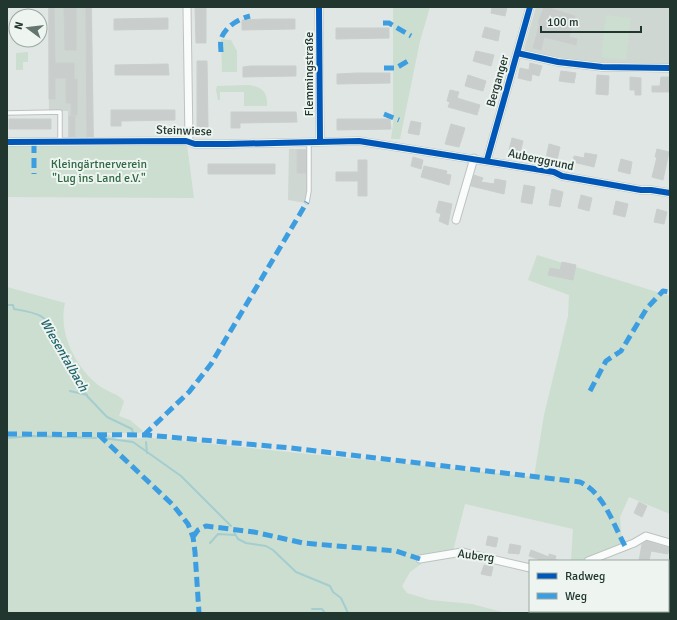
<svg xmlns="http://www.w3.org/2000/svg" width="677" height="620" viewBox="0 0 677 620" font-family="Signika,sans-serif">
<rect width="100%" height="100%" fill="#e0e6e3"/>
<path fill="#cfd7d3" d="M48 7H92L94 139 68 140V111H49Z
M536 7H670V65H632L585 62 528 52 524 49Z
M289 149H309L306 203 288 200Z"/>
<path fill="#cbdecf" d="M393 7H430L420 41 400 139H391L393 124Z
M606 15 631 18 626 60 601 57Z
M221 39 231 40 237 51V72H222Z
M28 52V62H23V70H16V53Z
M249 85C262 87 268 92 267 106H244V92H220V100H218L216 90 217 86Z
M7 145H187L194 198 7 197Z
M537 255 670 296V514L629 497 620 517 622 545 581 561H571L573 529 465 504 453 551 423 556 421 564 410 572 402 586 407 593 430 600 472 604 506 613H7V287L65 303C58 333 75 366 98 385 107 392 117 393 124 401L119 416 130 420 143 431 139 433H104L118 439 152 438 534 477 544 415 568 316 569 295 528 280Z"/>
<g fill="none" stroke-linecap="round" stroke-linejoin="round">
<path stroke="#a4cdd0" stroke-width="2" d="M7 305H13L14 309C31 312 53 314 52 337L60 345 65 359 87 396 107 417 132 429 133 433
M70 391 87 395
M7 438 33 436 96 438
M103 438 133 442 181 476 231 526
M146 442 147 453
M234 532 238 539 246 543 266 546 273 550 296 572 330 586 333 592 341 598 348 613
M210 543 218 534 235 535
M312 609H322L325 613"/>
</g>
<path fill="#c9cecc" stroke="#c9cfcc" d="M49 7H54L55 63H74V79H77V115H71V103H66V78H55V99H49Z
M64 7H76V50H65Z
M86 7H91L93 137H87Z
M195 7H206V43H196Z
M492 7H507L505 16 491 13Z
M544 7H553L552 9 575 16 569 37 577 39 576 45 544 37 541 50 533 48 540 23H538Z
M168 18V29L114 30V19Z
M264 19H295V29L242 30V20Z
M485 27 500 31 498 41 482 37Z
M336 28H389V38L336 39Z
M476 51 494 55 491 66 473 61Z
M197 61H207L208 127H197Z
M530 63 542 66 539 76 532 74 531 81 518 78 520 68 529 70Z
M168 64 169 75H115V65Z
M250 66H296V76L243 77V67Z
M561 71 576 73 574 83 559 81Z
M357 73H390V83L337 84V74Z
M468 75 486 81 483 91 465 86Z
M597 75 609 76 608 95 596 94Z
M630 77 641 78V95H635V90H630Z
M661 77H670V92H652V86H660Z
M450 90 459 92 457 98 480 105 477 115 448 107 450 102 447 101Z
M111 110H175V120L121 121V126H111Z
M231 112H296L297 122 240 123V128H231Z
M69 116H75V137H69Z
M9 119H51V129H9Z
M337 119H390L391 129 337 130Z
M411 121 421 123 419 135 408 133Z
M451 124 465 128 459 147 445 144Z
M512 138 523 141 520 153 509 150Z
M549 144 560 147 557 160 546 158Z
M657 149 669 152 663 180 652 177 657 157H655Z
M297 150H306V173H297Z
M585 153 597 155 594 167 573 162 574 156 584 158Z
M413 157 423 160 421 169 411 166Z
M621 159 632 162 630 174 618 171Z
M358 160H367V196H358V181H336V172H358Z
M208 164H275V174H208Z
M424 166 447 171 446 174 451 175 449 185 421 177Z
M474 175 483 178 481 182 494 184 495 179 506 181 504 194 471 186Z
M524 185 535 187 532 204 521 202Z
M552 189 563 192 560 207 549 205Z
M581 195 592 198 589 211 578 208Z
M439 201 452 204 448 225 439 221 441 214 436 212Z
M616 201 628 204 625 217 613 214Z
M657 209 667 212 664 224 654 222Z
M562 262 576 265 573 280 548 275 550 268 560 270Z
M639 502 647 506 642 517 634 513Z
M488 536 498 538 496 547 486 545Z
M647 541 669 548 668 554 651 551 649 561H639L642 544Z
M510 544 521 546 519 554 508 553Z
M531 550 549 557V554L556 556 555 559 559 561H543L529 556Z
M484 565 493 567 491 576 481 574Z"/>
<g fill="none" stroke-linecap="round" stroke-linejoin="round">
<g stroke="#bdc3c0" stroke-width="5.5">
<path id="service" d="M7 113 60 112V141
M307 202 309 191V142"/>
</g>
<g stroke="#bdc3c0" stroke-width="9">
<path id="minor" d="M187 7 189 142
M319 7 320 141
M517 53 558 62 602 67 670 68
M7 142 186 141 195 144H227L359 141 554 172 562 176 641 190H651L670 193
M487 160 530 7
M456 220 474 158
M420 559 462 552 530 568
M588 561 634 543 646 536 670 543
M647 611 652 613"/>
</g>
<use href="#service" stroke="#fafbfb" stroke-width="3.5"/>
<use href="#minor" stroke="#fafbfb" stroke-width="7"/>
<path stroke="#3c9ee1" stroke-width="5" stroke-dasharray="10 5" stroke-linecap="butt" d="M383 23H389L411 36
M221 52C221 49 220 43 221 39 225 27 238 19 250 16
M384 68H396L408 61
M384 114 399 120
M34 143V174
M590 391 606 361 621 351 647 308 663 291 670 292
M7 434 147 435 291 448 580 482C604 493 613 524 625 546
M99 435 173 505 188 524 193 537 195 552 199 613
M144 435 189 392 211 364 307 202
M193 537 198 530 206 526 254 532 303 543 396 551 420 559"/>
<g stroke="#eef5f1" stroke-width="8">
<path id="cycleway" d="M319 7 320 141
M517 53 558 62 602 67 670 68
M7 142 186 141 195 144H227L359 141 554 172 562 176 641 190H651L670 193
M487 160 530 7"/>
</g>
<use href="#cycleway" stroke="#0057b8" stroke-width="6"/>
</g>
<g text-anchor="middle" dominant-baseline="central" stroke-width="4" stroke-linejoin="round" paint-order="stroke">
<g font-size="12" fill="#21362f" stroke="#eef5f1">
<text transform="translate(309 74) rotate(-90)">Flemmingstraße</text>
<text transform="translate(498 81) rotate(-74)">Berganger</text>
<text transform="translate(184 131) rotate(2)">Steinwiese</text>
<text transform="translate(541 160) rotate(12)">Auberggrund</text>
<text transform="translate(476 556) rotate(7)">Auberg</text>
</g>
<g font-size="12" fill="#306842" stroke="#eef5f1">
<text x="99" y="164">Kleingärtnerverein<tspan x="99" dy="14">"Lug ins Land e.V."</tspan></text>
</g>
<g font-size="13" font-style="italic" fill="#23636b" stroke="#eef5f1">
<text transform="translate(64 355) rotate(60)">Wiesentalbach</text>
</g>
</g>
<rect width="677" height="620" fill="none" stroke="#21362f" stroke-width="16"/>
<rect x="529" y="560" width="140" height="52" fill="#eef5f1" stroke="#9ca9a3"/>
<rect x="537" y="573" width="20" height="6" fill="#0057b8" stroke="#9ca9a3"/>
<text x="565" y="580" font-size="12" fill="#21362f">Radweg</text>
<rect x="537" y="593" width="20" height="6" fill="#3c9ee1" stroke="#9ca9a3"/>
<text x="565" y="600" font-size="12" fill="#21362f">Weg</text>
<g transform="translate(28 28) rotate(285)"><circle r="19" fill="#eef5f1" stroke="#9ca9a3"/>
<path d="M0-3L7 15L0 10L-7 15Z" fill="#64746e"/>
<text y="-6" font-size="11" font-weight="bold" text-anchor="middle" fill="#21362f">N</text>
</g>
<path d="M541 26v6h100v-6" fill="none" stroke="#21362f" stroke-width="2"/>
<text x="547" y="26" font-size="12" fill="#21362f" stroke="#eef5f1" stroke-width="3" paint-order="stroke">100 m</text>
</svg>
